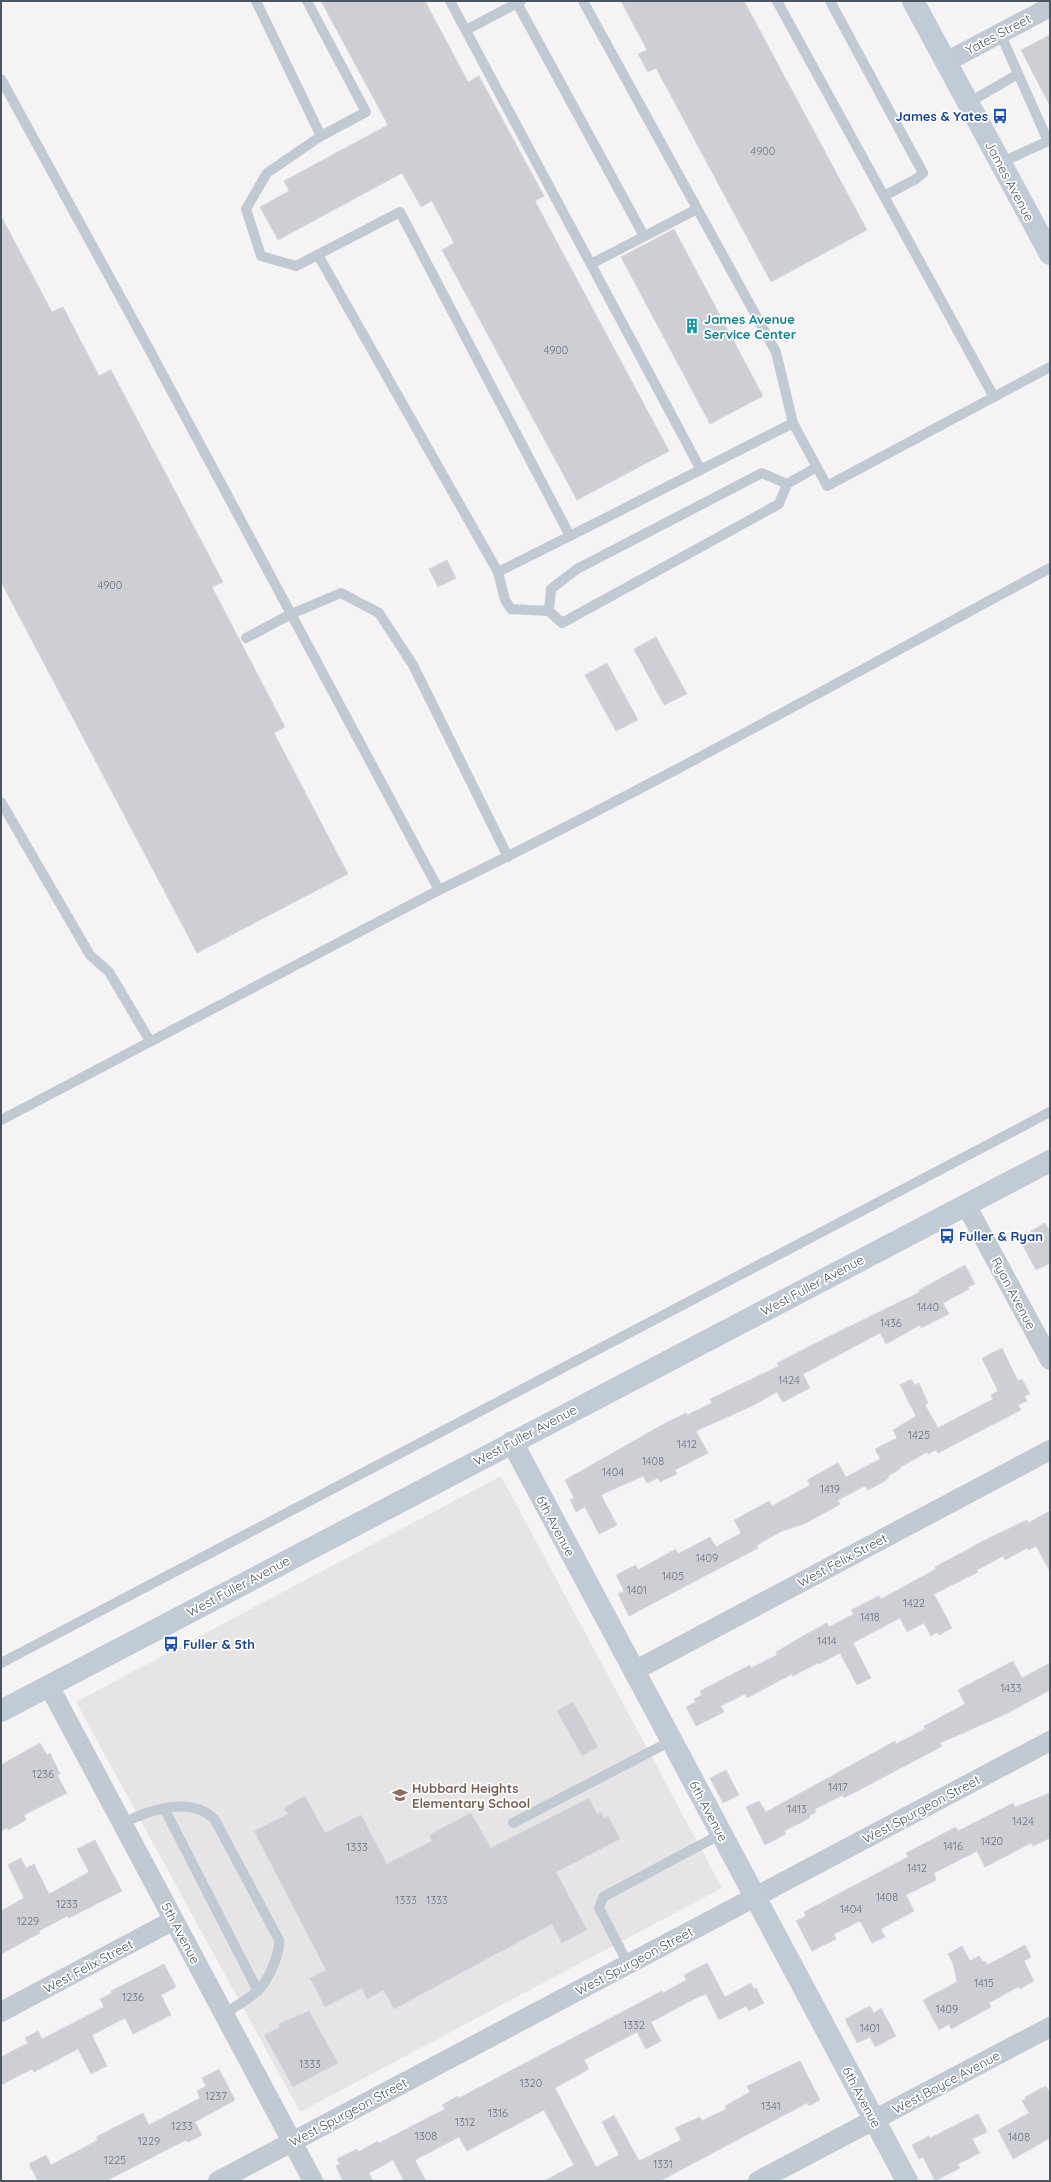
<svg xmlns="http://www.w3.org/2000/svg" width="1051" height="2182" viewBox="0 0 1051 2182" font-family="Quicksand,sans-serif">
<rect width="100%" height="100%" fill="#f5f3f3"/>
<path fill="#e6e4e5" d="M501 1476 722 1888 300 2112 76 1702Z"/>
<path fill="#cdcfd5" stroke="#d7d9de" d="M321 1H425L468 82 479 76 544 196 535 201 669 451 577 500 442 250 454 243 432 201 421 207 402 173 278 240 260 207 289 191 284 181 388 125Z
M621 1H744L867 230 771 282 656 68 648 72 638 54 647 50Z
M1050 35V106L1021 50Z
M1 216 52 312 63 307 99 376 111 370 223 582 212 587 285 727 274 733 348 874 197 953 1 582Z
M674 229 763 396 710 424 621 257Z
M447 560 456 578 438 587 429 569Z
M656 637 687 694 664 705 634 649Z
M607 663 638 720 616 731 585 675Z
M1045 1223 1050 1232V1263L1036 1270 1020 1240 1032 1234 1031 1231Z
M965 1265 975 1284 968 1287 969 1289 943 1303 949 1314 921 1328 920 1325 886 1344 880 1333 803 1374 810 1388 783 1402 777 1392 754 1405 696 1431 708 1453 675 1470 677 1474 660 1482 658 1478 647 1483 643 1476 601 1495 617 1525 599 1534 585 1507 576 1512 570 1500 574 1498 565 1480 662 1425 686 1413 687 1415 712 1403 710 1399 779 1366 777 1363 826 1338 920 1292 919 1290Z
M1002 1348 1018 1381 1022 1379 1030 1394 1025 1396 1027 1401 1018 1405 1021 1410 938 1453 936 1450 928 1454 927 1452 899 1468 900 1469 888 1476 889 1477 885 1481 868 1490 865 1486 838 1500 840 1504 837 1506 804 1524 782 1531 757 1545 758 1548 629 1616 618 1594 624 1591 616 1575 636 1565 638 1570 676 1549 678 1554 710 1537 716 1547 741 1533 734 1520 769 1501 772 1506 810 1485 807 1480 838 1463 846 1477 880 1459 875 1449 897 1438 893 1430 916 1416 900 1385 911 1379 915 1385 919 1383 928 1403 925 1405 938 1428 993 1399 991 1395 998 1391 982 1358Z
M1050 1511V1571L1036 1546 1028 1550 1027 1548 1005 1560 1003 1556 977 1570 978 1572 934 1594 952 1628 939 1635 937 1632 931 1636 924 1623 907 1632 900 1618 853 1643 871 1678 857 1685 840 1653 819 1664 818 1663 793 1676 792 1674 747 1698 745 1694 721 1706 724 1712 696 1726 686 1707 696 1702 694 1699 702 1695 700 1691 750 1665 751 1668 777 1655 776 1652 803 1636 827 1623 829 1627 854 1614 851 1610 879 1596 881 1599 936 1569 935 1567 989 1538 1027 1520 1028 1523Z
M1013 1661 1022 1678 1050 1663V1690L1006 1714 940 1743 942 1746 935 1750 844 1798 843 1795 815 1809 816 1812 809 1816 810 1818 784 1831 786 1834 765 1845 746 1807 759 1801 766 1812 895 1741 896 1744 925 1729 924 1726 965 1704 958 1690Z
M573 1702 598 1747 582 1756 557 1711Z
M40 1743 47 1755 50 1753 60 1774 57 1775 67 1793 24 1815 26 1820 8 1830 7 1828 1 1831V1765Z
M726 1770 739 1795 723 1803 710 1778Z
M1050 1793V1838L1033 1846 1031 1843 985 1867 977 1851 934 1873 936 1880 906 1895 914 1911 881 1929 885 1937 872 1943 860 1921 834 1934 836 1939 812 1951 796 1921 806 1916 804 1912 908 1857 906 1853 956 1827 958 1831 1013 1803 1015 1807Z
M305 1796 325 1833 361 1815 387 1864 432 1841 429 1835 471 1813 491 1848 589 1798 597 1814 601 1812 604 1818 608 1816 620 1839 556 1872 587 1930 562 1943 552 1924 394 2009 384 1990 367 1999 362 1988 325 2007 310 1978 326 1970 254 1831 288 1814 284 1808Z
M95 1840 122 1891 69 1918 67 1916 39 1931 40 1933 1 1954V1911L24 1898 8 1865 21 1858 26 1868 34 1864 49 1894 89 1872 77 1849Z
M1025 1945 1031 1957 1024 1961 1034 1981 1020 1989 1018 1987 989 2003 991 2007 951 2029 949 2024 939 2030 923 2000 957 1982 953 1963 948 1954 962 1946 970 1961 979 1956 983 1962 985 1961 987 1965Z
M707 1963 725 1997 751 1983 754 1989 756 1988 764 2003 749 2011 746 2006 719 2020 706 1994 696 1998 651 2022 661 2041 646 2049 637 2032 584 2060 589 2069 555 2088 596 2167 619 2155 602 2122 614 2115 639 2161 681 2140 675 2128 700 2117 702 2121 726 2109 725 2106 750 2092 747 2086 800 2061 820 2100 809 2106 807 2103 660 2181H544L574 2165 544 2110 467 2151 459 2137 415 2160 426 2181H404L393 2160 369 2173 373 2181H343L336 2166 340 2164 337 2159 357 2149 358 2152 378 2141 379 2143 445 2109 442 2105 458 2096 459 2098 662 1991 663 1993 686 1980 684 1975Z
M164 1964 176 1987 161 1995 171 2015 133 2034 125 2018 92 2035 107 2066 91 2074 78 2049 34 2072 32 2069 1 2085V2057L28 2043 25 2038 38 2031 42 2039 104 2007 100 1999 112 1993 111 1991Z
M870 2006 874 2013 881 2008 896 2036 875 2047 870 2037 857 2043 845 2019Z
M309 2011 338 2063 293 2087 264 2035 280 2027 278 2024Z
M219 2069 235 2100 195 2122 202 2135 188 2142 186 2140 106 2181H38L29 2164 46 2155 51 2165 98 2140 96 2137 143 2113 149 2125 200 2098 197 2091 206 2086 202 2078Z
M1046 2086 1050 2093V2138L1013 2159 998 2130 1029 2113 1022 2101 1026 2099 1025 2097Z
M978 2114 987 2132 972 2139 980 2153 958 2164 960 2168 935 2181 923 2157 919 2159 912 2145 929 2136 930 2138Z"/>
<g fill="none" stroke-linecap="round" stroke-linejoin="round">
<path stroke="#c1cad2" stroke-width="10" d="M256 1 321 136
M307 1 366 112 321 136 267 173 246 209 261 256 296 266 400 212 570 536 793 423 827 486 1050 367
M450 1 701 470
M583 1 776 352 793 423
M777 1 994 397
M830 1 923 173 916 179 884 196
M517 3 644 236
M466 30 521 1
M1000 33 1048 141 1000 163
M1 79 149 349 439 890
M968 103 1018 74
M318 255 498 572 570 536
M591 264 697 209
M787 484 762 473 577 569 551 589 549 611 562 623 779 504 787 484 817 467
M498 572 505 600 511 609 549 611
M246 638 291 614 341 593 379 613 413 665 508 857
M1 802 90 955 109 972 150 1041
M1 1120 439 890C646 790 847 677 1050 568
M1 1663 1050 1112
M164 1808 258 1991
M123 1823C149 1810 192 1795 215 1820L279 1940C280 1948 277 1954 275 1961 263 1994 251 1996 224 2014
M513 1823 671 1741
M628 1964 599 1908 603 1897 721 1834"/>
<path stroke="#c1cad2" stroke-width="20" d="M946 62 1050 7
M966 1205 1050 1360
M634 1671 1050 1450
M49 1686 313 2181
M1 2012 174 1920
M218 2181 1050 1741
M758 2181 1050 2027"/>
<path stroke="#c1cbd6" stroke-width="22" d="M913 1 1050 254
M512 1442 907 2181
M1 1711 1050 1161"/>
</g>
<defs>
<g id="bus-bare" transform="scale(1.2)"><path d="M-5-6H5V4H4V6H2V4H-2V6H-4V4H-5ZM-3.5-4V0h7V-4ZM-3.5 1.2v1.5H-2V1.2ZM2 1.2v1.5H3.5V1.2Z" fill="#1a4fb4" stroke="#fff" stroke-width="2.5" paint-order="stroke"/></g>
<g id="building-bare" transform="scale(1.2)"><path d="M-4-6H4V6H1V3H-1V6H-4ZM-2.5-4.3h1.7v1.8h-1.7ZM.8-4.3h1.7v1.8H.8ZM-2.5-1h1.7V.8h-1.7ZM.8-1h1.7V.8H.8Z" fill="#0f9aa8" stroke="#fff" stroke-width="2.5" paint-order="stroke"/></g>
<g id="school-bare" transform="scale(1.2)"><path d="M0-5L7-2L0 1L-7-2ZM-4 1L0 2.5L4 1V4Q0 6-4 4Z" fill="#8d6e63" stroke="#fff" stroke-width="2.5" paint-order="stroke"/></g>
</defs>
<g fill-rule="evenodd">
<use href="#bus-bare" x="1000" y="116"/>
<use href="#building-bare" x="692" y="326"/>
<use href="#bus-bare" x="947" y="1236"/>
<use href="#bus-bare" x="171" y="1644"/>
<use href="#school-bare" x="400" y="1795"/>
</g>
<g text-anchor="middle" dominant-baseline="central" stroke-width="3.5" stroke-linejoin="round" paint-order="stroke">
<g font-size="11" fill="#6b747e">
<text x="763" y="151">4900</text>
<text x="556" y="350">4900</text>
<text x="110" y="585">4900</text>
<text x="928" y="1307">1440</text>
<text x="891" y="1323">1436</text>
<text x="789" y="1380">1424</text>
<text x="919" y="1435">1425</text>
<text x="687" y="1444">1412</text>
<text x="653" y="1461">1408</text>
<text x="613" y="1472">1404</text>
<text x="830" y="1489">1419</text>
<text x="707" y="1558">1409</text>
<text x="673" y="1576">1405</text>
<text x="637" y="1590">1401</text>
<text x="914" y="1603">1422</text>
<text x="870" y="1617">1418</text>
<text x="827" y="1641">1414</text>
<text x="1011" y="1688">1433</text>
<text x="43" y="1774">1236</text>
<text x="838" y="1787">1417</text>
<text x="797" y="1809">1413</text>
<text x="1023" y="1821">1424</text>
<text x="992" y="1841">1420</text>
<text x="953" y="1846">1416</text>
<text x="357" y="1847">1333</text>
<text x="917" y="1868">1412</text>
<text x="887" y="1897">1408</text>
<text x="406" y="1900">1333</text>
<text x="437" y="1900">1333</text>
<text x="67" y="1904">1233</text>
<text x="851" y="1909">1404</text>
<text x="28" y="1921">1229</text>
<text x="984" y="1983">1415</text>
<text x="133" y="1997">1236</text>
<text x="947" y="2009">1409</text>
<text x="634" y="2025">1332</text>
<text x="870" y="2028">1401</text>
<text x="310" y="2064">1333</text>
<text x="531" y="2083">1320</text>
<text x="216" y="2096">1237</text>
<text x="771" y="2106">1341</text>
<text x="498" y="2113">1316</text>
<text x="465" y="2122">1312</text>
<text x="182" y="2126">1233</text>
<text x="426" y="2136">1308</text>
<text x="1019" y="2137">1408</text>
<text x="149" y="2141">1229</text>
<text x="115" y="2160">1225</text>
<text x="663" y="2164">1331</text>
</g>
<g font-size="13" fill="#4a5661" stroke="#fff">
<text transform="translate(998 34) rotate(-28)">Yates Street</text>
<text transform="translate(1010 181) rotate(62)">James Avenue</text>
<text transform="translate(812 1285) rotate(-28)">West Fuller Avenue</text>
<text transform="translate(1014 1293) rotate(62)">Ryan Avenue</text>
<text transform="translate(525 1435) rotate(-28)">West Fuller Avenue</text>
<text transform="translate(556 1526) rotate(62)">6th Avenue</text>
<text transform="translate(842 1560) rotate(-28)">West Felix Street</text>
<text transform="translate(238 1586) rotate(-28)">West Fuller Avenue</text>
<text transform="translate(921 1809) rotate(-28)">West Spurgeon Street</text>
<text transform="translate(709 1811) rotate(62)">6th Avenue</text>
<text transform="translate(181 1933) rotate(62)">5th Avenue</text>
<text transform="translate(634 1961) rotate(-28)">West Spurgeon Street</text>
<text transform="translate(88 1966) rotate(-28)">West Felix Street</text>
<text transform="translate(946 2082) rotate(-28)">West Boyce Avenue</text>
<text transform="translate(862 2097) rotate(62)">6th Avenue</text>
<text transform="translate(348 2112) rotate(-28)">West Spurgeon Street</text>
</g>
<g font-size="13" font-weight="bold" fill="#164399" stroke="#fff" text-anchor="start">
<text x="988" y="116" text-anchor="end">James &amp; Yates</text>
<text x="959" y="1236">Fuller &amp; Ryan</text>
<text x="183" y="1644">Fuller &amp; 5th</text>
</g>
<g font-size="13" font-weight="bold" fill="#0d838f" stroke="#fff" text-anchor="start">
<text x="704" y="319">James Avenue<tspan x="704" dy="15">Service Center</tspan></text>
</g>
<g font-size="13" font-weight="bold" fill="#785e54" stroke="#fff" text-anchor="start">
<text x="412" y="1788">Hubbard Heights<tspan x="412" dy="15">Elementary School</tspan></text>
</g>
</g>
<rect width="1051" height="2182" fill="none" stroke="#4a5661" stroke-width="4"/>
</svg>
